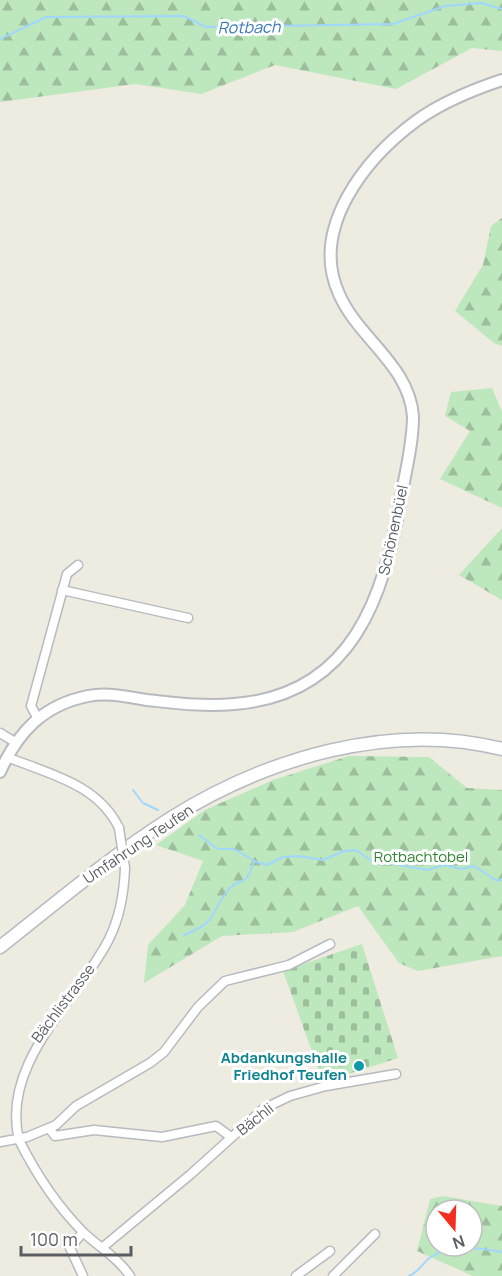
<svg xmlns="http://www.w3.org/2000/svg" width="502" height="1276" viewBox="0 0 502 1276" font-family="Manrope,sans-serif">
<defs>
<pattern id="forest-firs" width="22" height="20" patternUnits="userSpaceOnUse" patternTransform="scale(1.5)"><rect width="22" height="20" fill="#bde7bc"/><path d="M5 1l3.5 6h-7zM16 11l3.5 6h-7z" fill="#9dbe9c"/></pattern>
<pattern id="cemetery-stones" width="16" height="16" patternUnits="userSpaceOnUse" patternTransform="scale(1.5)"><rect width="16" height="16" fill="#bde7bc"/><path d="M2 7V4a2 2 0 0 1 4 0v3zM10 15v-3a2 2 0 0 1 4 0v3z" fill="#9dbe9c"/></pattern>
</defs>
<rect width="100%" height="100%" fill="#eeebe1"/>
<path fill="url(#forest-firs)" fill-rule="evenodd" d="M0 0H502V51L472 48 396 89 275 65 201 94 135 84 0 102Z
M502 218V346L494 343 455 311 483 265 491 226Z
M492 388 502 412V508L440 479 470 431 445 416 451 392Z
M502 528V600L459 575Z
M349 756 429 757 467 788 502 790V956L418 971 399 963 358 906 293 932 222 936 144 983 148 945 185 905 203 861 156 845 205 810 273 780Z
M443 1196 502 1206V1276H473L417 1251 430 1199ZM436 1210H472V1246H436Z"/>
<path fill="url(#cemetery-stones)" d="M362 944 398 1058 323 1082 283 971Z"/>
<g fill="none" stroke-linecap="round" stroke-linejoin="round">
<path stroke="#a0d7ff" stroke-width="2" d="M0 39 46 17 184 16 206 27 393 24 445 6 481 3 502 9
M133 790 143 803 158 810
M199 835 218 849H234L253 860
M184 935C218 922 209 914 228 890 242 875 245 890 254 861L267 865 283 857 299 856 323 860 344 851 356 850 376 864 388 863 428 870 444 865 461 869 474 866 497 881 502 879
M409 1276C419 1272 422 1263 431 1257 450 1244 480 1248 502 1252"/>
<g stroke="#b7babf" stroke-width="11">
<path id="minor" d="M62 590 188 618
M37 717 31 706 67 574 78 565
M0 733 15 742
M7 757C49 774 98 784 119 828
M125 868C124 893 120 917 109 939 79 999 0 1062 19 1140 35 1172 58 1207 84 1233 99 1247 118 1258 130 1276
M49 1128 55 1136 94 1130 162 1137 216 1126 231 1137
M0 1142 27 1137 56 1125 76 1106 150 1063 164 1052 198 1007 225 981 289 965 330 944
M83 1232 70 1248 83 1276
M103 1247 191 1174 263 1109 290 1096 326 1086 396 1074
M296 1276 330 1251
M333 1276 375 1234"/>
</g>
<g stroke="#b7babf" stroke-width="14">
<path id="tertiary" d="M0 772C18 732 43 705 88 696 108 692 128 697 147 700 176 703 205 707 234 704 353 695 384 597 401 497 406 470 413 443 413 416 409 365 358 338 339 294 309 228 366 158 416 121 442 102 472 90 502 80"/>
</g>
<g stroke="#b7bbc1" stroke-width="15">
<path id="secondary" d="M0 947C56 903 111 856 171 818 267 758 390 721 502 749"/>
</g>
<use href="#minor" stroke="#fff" stroke-width="8"/>
<use href="#tertiary" stroke="#fff" stroke-width="10"/>
<use href="#secondary" stroke="#fff" stroke-width="12"/>
<g stroke="#b7babf" stroke-width="11" stroke-linecap="butt">
<path id="minor-bridge" d="M119 828 125 868"/>
</g>
<use href="#minor-bridge" stroke="#fff" stroke-width="8"/>
</g>
<circle fill="#0f9aa8" stroke="#fff" stroke-width="2" cx="359" cy="1066" r="6"/>
<g text-anchor="middle" dominant-baseline="central" stroke-width="6" stroke-linejoin="round" paint-order="stroke">
<g font-size="15" fill="#5a5e63" stroke="#fff">
<text transform="translate(393 530) rotate(-78)">Schönenbüel</text>
<text transform="translate(138 844) rotate(-34)">Umfahrung Teufen</text>
<text transform="translate(63 1003) rotate(-53)">Bächlistrasse</text>
<text transform="translate(255 1119) rotate(-38)">Bächli</text>
</g>
<g font-size="15" fill="#2f8531" stroke="#fff">
<text x="421" y="856">Rotbachtobel</text>
</g>
<g font-size="15" font-weight="bold" fill="#0d838f" stroke="#fff" text-anchor="end">
<text x="347" y="1057">Abdankungshalle<tspan x="347" dy="17">Friedhof Teufen</tspan></text>
</g>
<g font-size="16" font-style="italic" fill="#3878b8" stroke="#fff">
<text transform="translate(249 27) rotate(-1)">Rotbach</text>
</g>
</g>
<g transform="translate(454 1228) rotate(161)"><circle r="28" fill="#ffffff" stroke="#bdbfc1" stroke-width="1.5"/>
<path d="M0-4.5L10 22L0 15L-10 22Z" fill="#f32f22"/>
<text y="-9" font-size="16" font-weight="bold" text-anchor="middle" fill="#5a5e63">N</text>
</g>
<path d="M21 1246v9h110v-9" fill="none" stroke="#5a5e63" stroke-width="3"/>
<text x="30" y="1246" font-size="18" fill="#5a5e63" stroke="#ffffff" stroke-width="4.5" paint-order="stroke">100 m</text>
</svg>
